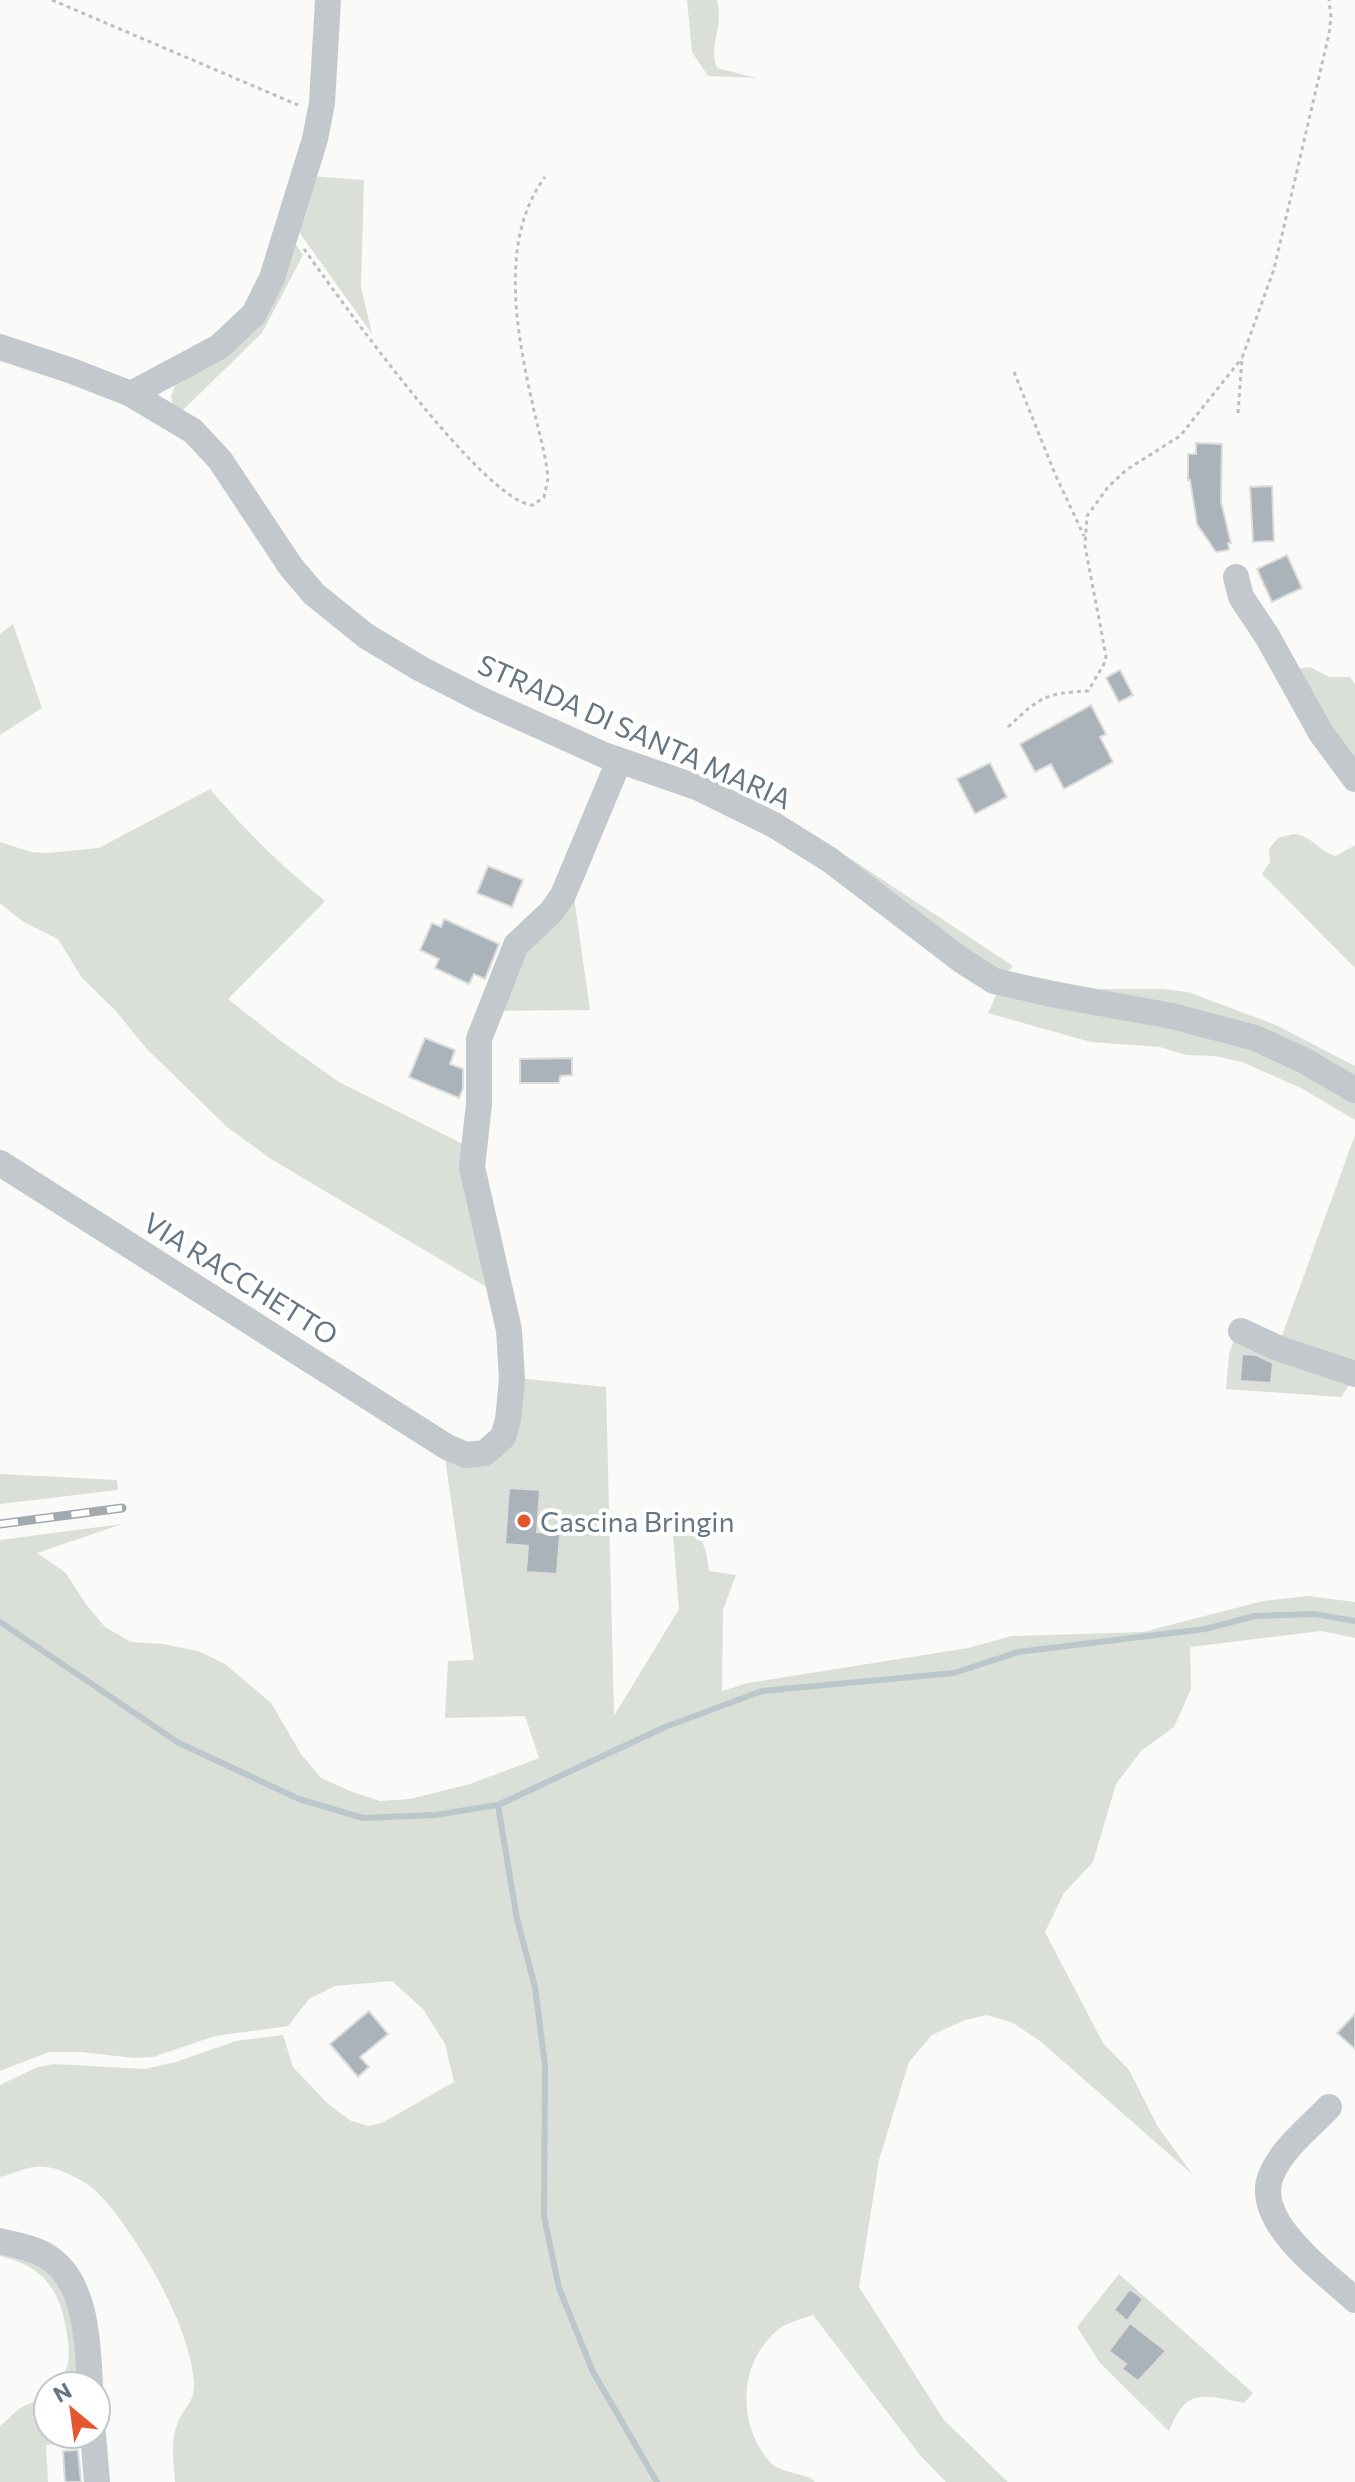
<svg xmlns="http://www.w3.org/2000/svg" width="1355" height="2482" viewBox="0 0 1355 2482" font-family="Commissioner,sans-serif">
<rect width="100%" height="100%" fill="#fafaf8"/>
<path fill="#dadfd7" d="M687 0H717C724 28 708 45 717 68L757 78 708 76 692 52Z
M309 176 364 180 361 287 372 334 294 225Z
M291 237 303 255 262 333 182 411 173 405 171 396 176 384 218 354Z
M13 624 42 708 0 735V634Z
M1310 667 1329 677H1350L1355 684V771L1291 670Z
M210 789C245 830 282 867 325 901L228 999 281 1041 339 1082 467 1146 495 1292 271 1159 227 1127 147 1049 115 1010 82 978 58 939 22 921 0 903V842L31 852 47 853 99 848Z
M1293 834C1312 835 1319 852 1336 856L1355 845V968L1262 874 1270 862 1269 849 1278 838Z
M845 855 1013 966 1007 972 1098 989H1162L1188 992 1276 1025 1355 1066V1084L1309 1056 1002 977Z
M573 890 590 1010 493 1011 513 963Z
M999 989 1236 1038 1355 1097V1120L1301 1088 1242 1062 1214 1056 1186 1055 1160 1047 1091 1042 988 1013Z
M1355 1135V1369L1279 1344Z
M1236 1333 1354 1378 1341 1397 1226 1389 1229 1354Z
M517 1378 606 1387 614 1716 679 1609 673 1534C703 1526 706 1547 709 1571L736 1575 723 1610 722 1691 748 1683 968 1648 1012 1636 1143 1632 1263 1601 1307 1596 1355 1602V1638L1321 1631 1190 1647 1191 1689 1174 1727 1141 1751 1116 1784 1093 1862 1064 1893 1045 1932 1103 2043 1129 2070 1158 2127 1193 2175 1040 2041 1013 2023 987 2015 965 2020 932 2035 909 2062 879 2160 859 2287 944 2420 1008 2482H946L920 2455 813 2315C802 2319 787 2322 779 2329 738 2361 736 2426 771 2463 779 2471 800 2474 811 2478L815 2482H175C174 2463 170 2440 178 2422 184 2407 194 2404 194 2384 192 2328 135 2230 96 2191 85 2181 62 2169 47 2167 30 2164 16 2173 0 2177V2085L38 2067 54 2064 145 2069 176 2062 236 2041 283 2035 293 2067 327 2103 351 2121 369 2126 382 2123 454 2082 445 2044 423 2009 392 1981 335 1986 309 1999 288 2026 215 2036 153 2057 134 2058 81 2052H49L0 2071V1540L122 1524 37 1553 66 1573 85 1603 105 1627 131 1642 163 1644 198 1651 225 1664 271 1703 301 1754 321 1778 350 1791 380 1801 410 1799 470 1784 539 1758 525 1716 445 1718 448 1661 474 1660 444 1451 482 1459Z
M0 1474 117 1480 118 1490 0 1504Z
M0 2245 64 2279 84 2386H55C71 2367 70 2358 67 2334 60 2290 45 2267 0 2256Z
M1119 2274 1253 2393 1244 2403C1204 2395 1186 2387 1169 2431L1100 2363 1077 2327Z
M48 2395V2434H87V2442L46 2445 48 2482H0V2426L20 2408Z"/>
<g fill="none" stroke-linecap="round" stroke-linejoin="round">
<path stroke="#bbc7cb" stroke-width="6" d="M0 1622 179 1743 299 1799 363 1818 435 1815 498 1805 665 1727 762 1691 954 1673 1018 1652 1205 1629 1255 1616 1314 1614 1355 1621
M498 1805 517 1919 535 1987 545 2065 544 2216 559 2288 593 2372 657 2482"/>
</g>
<path fill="#aab3b9" stroke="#dcdcda" stroke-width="2" d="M1196 443 1222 444 1221 502 1231 543H1228L1229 550 1216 552 1197 524 1190 480H1188V454H1196Z
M1272 486 1274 541 1253 542 1250 487Z
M1287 555 1302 588 1272 602 1257 569Z
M1120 670 1133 695 1119 702 1106 678Z
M1091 705 1106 734 1100 737 1113 762 1064 789 1051 764 1035 772 1020 744Z
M990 763 1007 797 975 814 957 779Z
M488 866 523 880 512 907 477 893Z
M444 919 499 944 485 979 474 974 469 984 435 968 439 959 420 950 432 923 441 927Z
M425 1038 455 1050 450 1064 463 1069V1088L459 1098 409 1077Z
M572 1058V1075L560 1076 559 1083H520V1059Z
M1242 1354 1256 1355 1273 1363 1271 1383 1240 1381Z
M509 1488 540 1490 537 1532 560 1534 557 1574 526 1572 528 1546 505 1544Z
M369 2011 388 2034 360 2057 369 2067 358 2077 330 2044Z
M1355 2014V2049L1337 2033Z
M1130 2289 1143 2299 1127 2321 1114 2310Z
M1130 2323 1166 2351 1138 2381 1122 2369 1126 2364 1109 2351Z
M78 2450 81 2482H65L63 2451Z"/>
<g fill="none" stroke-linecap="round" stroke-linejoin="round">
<path stroke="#bbbfc2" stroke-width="3" stroke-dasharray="4 4" stroke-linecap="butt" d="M52 0 298 105
M304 249C336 294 485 504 533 505L544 497 548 479C546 454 538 430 533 406 517 335 498 240 545 177
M1014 372 1055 474 1084 536
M1238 413 1242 358 1274 269 1329 34 1331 17 1329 0
M1008 727C1039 698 1044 693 1088 691L1104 664 1106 656 1085 546 1087 516 1108 487 1126 470 1180 436 1242 358"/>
<path stroke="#c3c8cc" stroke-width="26" d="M0 347 72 371 131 394 193 431 220 460 291 567 314 594 366 636 421 669 484 701 604 755 699 788 774 825 830 860 961 960 994 981 1056 995 1172 1016 1255 1038 1303 1060 1355 1090
M131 394 219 347 254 314 272 278 315 139 322 103 328 0
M1236 577 1241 597 1267 636 1321 733 1355 779
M0 1163 447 1447 466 1455 485 1453 503 1437 508 1420 512 1379 509 1330 472 1167 479 1104V1039L516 945 552 911 563 895 619 761
M1241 1331 1280 1349 1355 1374
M1329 2107C1310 2127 1283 2148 1272 2173 1250 2220 1325 2272 1355 2300
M0 2241C16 2245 34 2248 48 2257 87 2282 88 2345 90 2386
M93 2434 97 2482"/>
<g stroke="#a2aab0" stroke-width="9">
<path id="rail" d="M0 1524 122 1508"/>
</g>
<use href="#rail" stroke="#fff" stroke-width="6" stroke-dasharray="18" stroke-linecap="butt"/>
</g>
<circle fill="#e4572e" stroke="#fff" stroke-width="3" cx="524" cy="1521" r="8"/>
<g text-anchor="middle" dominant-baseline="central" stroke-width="8" stroke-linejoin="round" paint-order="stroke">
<g font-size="28" fill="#657683" stroke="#fff">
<text transform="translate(635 731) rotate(24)">STRADA DI SANTA MARIA</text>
<text transform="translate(241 1278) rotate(32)">VIA RACCHETTO</text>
</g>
<g font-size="28" fill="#657683" stroke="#fff" text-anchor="start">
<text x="540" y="1521">Cascina Bringin</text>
</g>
</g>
<g transform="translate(72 2410) rotate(331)"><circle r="38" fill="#ffffff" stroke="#c1c8cd" stroke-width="2"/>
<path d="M0-6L14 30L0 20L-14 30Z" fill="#e4572e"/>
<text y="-12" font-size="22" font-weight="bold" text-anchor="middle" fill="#657683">N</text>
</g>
</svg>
